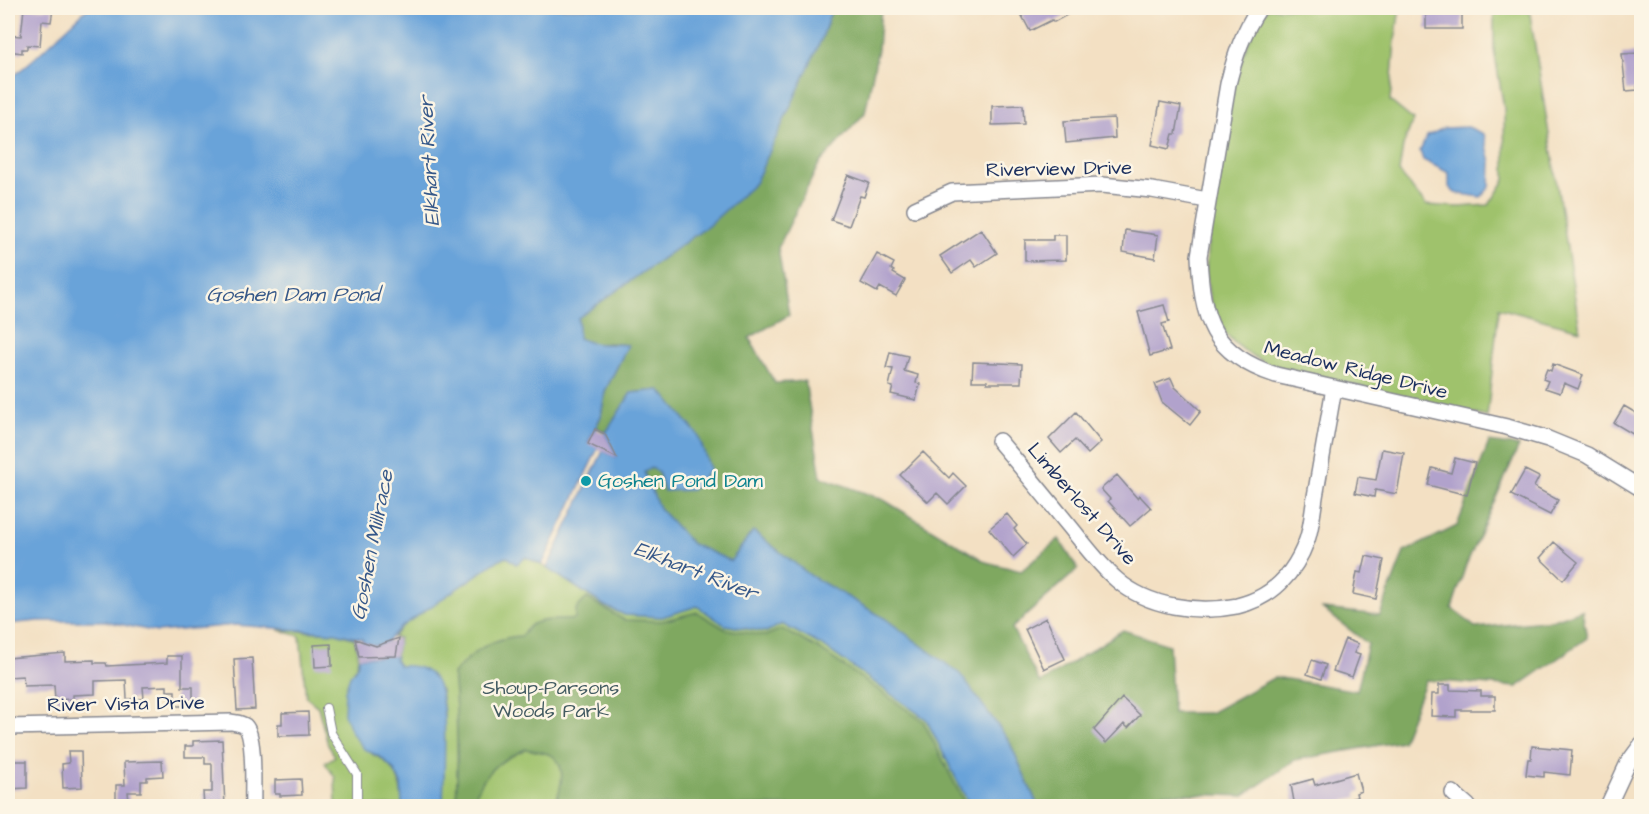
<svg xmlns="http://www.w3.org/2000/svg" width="1649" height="814" viewBox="0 0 1649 814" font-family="'Architects Daughter',sans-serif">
<rect width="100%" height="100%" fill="#fcf5e5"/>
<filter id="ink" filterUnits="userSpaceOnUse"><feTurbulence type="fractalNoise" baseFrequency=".0167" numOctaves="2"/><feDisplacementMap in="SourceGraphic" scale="12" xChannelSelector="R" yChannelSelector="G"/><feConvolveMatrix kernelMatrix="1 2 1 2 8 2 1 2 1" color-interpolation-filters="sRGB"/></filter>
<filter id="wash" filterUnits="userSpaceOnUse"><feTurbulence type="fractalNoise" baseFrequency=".008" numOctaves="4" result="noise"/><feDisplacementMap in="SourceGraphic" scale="24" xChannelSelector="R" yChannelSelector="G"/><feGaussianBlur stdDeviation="1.35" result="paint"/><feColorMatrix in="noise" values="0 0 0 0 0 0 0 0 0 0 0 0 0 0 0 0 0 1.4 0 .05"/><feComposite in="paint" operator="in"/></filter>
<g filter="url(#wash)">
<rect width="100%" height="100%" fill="#f3e0c3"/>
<path fill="#9fc26c" stroke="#5d7865" stroke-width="1.5" d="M1268 8H1400L1395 41 1390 101 1413 120 1403 146 1399 172 1426 205 1458 207 1489 205 1505 180 1504 108 1494 50V8H1529L1580 330 1499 308 1487 417 1270 365C1244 353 1222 338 1213 309 1207 293 1205 272 1207 255 1208 226 1216 197 1221 169 1227 131 1230 92 1243 56 1249 39 1257 22 1268 8Z
M507 557 516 564 526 557 547 568 605 606 625 615 662 617 697 606 725 625 766 632 782 624 823 646 926 719 970 806H443L444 712 441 689 399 666 395 660 399 638H393L401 627 500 559Z
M278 630 336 633 355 639C358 656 361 661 350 676L372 754C396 764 402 782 402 806H336L335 777 325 763 335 756 328 745 318 707 306 697 300 636Z"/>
<path fill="#7fa860" stroke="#4d6c5f" stroke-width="1.5" d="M832 8H881L878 49 865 113 819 164 778 248 789 315 749 338 775 383 805 381 821 477 884 500 986 562 1021 571 1059 539 1078 569 1012 628 1040 683 1123 630 1169 645 1173 713H1210L1275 677 1357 691 1368 644 1323 609 1380 615 1404 552 1457 526 1489 442 1519 446 1466 565 1452 608 1476 628 1554 620 1582 610 1587 638 1517 687 1426 680 1402 741 1295 760 1243 796 1162 793 1154 806H1038L1009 741 884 618 811 576 753 531 731 561 692 544 658 507 644 472 651 468 658 471 663 394 660 390 631 393 606 433 596 427 601 416 605 391 628 345 609 343 594 345 577 338V318L708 226 822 38Z
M587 598 624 620 662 621 697 612 725 629 765 636 782 629 819 649 923 721 966 806H554C560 792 568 769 554 757 548 752 534 751 526 749 489 766 488 770 470 806H456C458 762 458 718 453 674 473 651 490 638 521 636 524 633 527 628 531 625 542 617 562 622 575 619L576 609Z"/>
<path fill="#69a3d9" stroke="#42699c" stroke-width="1.5" d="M88 8H832L822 38 755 183 708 226 578 318V338C598 347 607 343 628 345L605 391 601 416 588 443 598 448 542 565 526 557 516 564 507 557 500 559 401 627C386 640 387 651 363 642L362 639 336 633 236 625 157 632 105 621H38L8 624V81L36 57Z
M1468 127 1484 134 1491 162 1490 187 1481 197 1455 193 1449 187V173L1423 160 1420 151 1427 136 1444 128Z
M660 390 698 435 710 469 692 490 664 491 658 471 651 468 644 472 659 508 692 544 731 561 753 531 811 576 884 618 960 674 1009 741 1038 806H970L926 719 823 646 782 624 766 632 725 625 697 606 662 617 625 615 605 606 547 568 603 451 616 457 605 434 631 393Z
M396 656 395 660 399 666C412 665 424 667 433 677 451 696 443 779 443 806H402L401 784 394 770 382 758 364 749 351 732 344 714 345 691 350 676 357 666 359 657Z"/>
<g id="blocks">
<path fill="#b1a2cc" d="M24 8 53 9 51 22 42 21 40 46 27 45V49H22V53L8 51V35L21 36Z
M1034 8H1064L1067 15 1054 22 1052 20 1030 31 1021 14Z
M1440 8 1462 9V29H1426V9H1440Z
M1639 53 1640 64H1641V87H1637L1638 90 1626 91 1622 54Z
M1160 102 1181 106 1176 134H1173L1169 149 1152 145Z
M1023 105 1024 124 992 125V106Z
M1114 118 1115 138 1066 143 1064 121Z
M848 175 869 183 864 197 860 196 849 226 831 220Z
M981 229 997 253 976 267 971 260 952 273 940 256Z
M1125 230 1158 235 1155 258 1123 252Z
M1053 235H1066V260L1025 261V240H1053Z
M877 254 894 263 891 269 894 271 893 273 905 280 896 296 880 287 877 292 861 283Z
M1164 305 1169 322 1162 324 1170 350 1150 356 1138 312Z
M890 352 908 356 904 371 918 375 916 383 920 384 916 400 891 394 893 387 889 386 893 369 886 368Z
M973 362 1022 364 1021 383H987V381H972Z
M1553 364 1583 375 1578 389 1564 383 1560 393 1545 388 1548 381 1543 379 1547 369 1551 371Z
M1171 378 1175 387 1201 411 1190 425 1162 402 1155 384Z
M1624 406 1641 416V439L1614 423Z
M1076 412 1101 442 1088 454 1075 440 1061 453 1049 439Z
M595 429 605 434 617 458 588 444Z
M1382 449 1404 453 1397 494 1375 490 1374 497 1355 493 1358 477 1376 480Z
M923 452 949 478 953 473 966 486 948 504 937 493 928 502 900 475Z
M1455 458 1475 463 1467 495 1428 485 1432 468 1451 473Z
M1525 470 1539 477 1534 487 1558 500 1550 515 1511 495Z
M1117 475 1137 498 1139 495 1151 508 1130 526 1108 501 1110 499 1101 489Z
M1007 514 1017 526 1014 529 1027 544 1013 557 989 529Z
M1554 542 1578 562 1563 580 1540 558Z
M1366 556 1384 560 1376 599 1353 594 1357 572 1362 573Z
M1046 618 1065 659 1044 669 1025 629Z
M399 638 396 656 359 657 355 639 376 646Z
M1345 639 1358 644 1354 653 1360 655 1352 677 1333 671Z
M331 644 332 666 315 667 314 645Z
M65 653V661L94 660V663H106L107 666 167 663V656H182V687H193V706H175V691H167V686L143 687 144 699H127L126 680 95 681V694L73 695V699L55 700 54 685 24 686 23 676 8 677V658Z
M252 658 255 709 237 710 234 659Z
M1312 660 1326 665 1321 679 1307 674Z
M1439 685H1450V690L1481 691V696H1495V710H1456V717L1431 716 1432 694H1439Z
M1122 698 1140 715 1128 728 1124 724 1106 743 1094 730Z
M308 712 309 735 278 736V724H282V713Z
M222 740 225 807H204L203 792H212V764H205V757H185V746H193V741Z
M1532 746 1572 750 1570 775 1544 772V777L1526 775 1528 759H1531Z
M68 751H81L82 787 63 788 62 764 69 763Z
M8 761H27V788L8 789Z
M162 761 163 776 147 777V781H141V792H128L129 802H116V785H125L124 762Z
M1356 773 1361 791 1356 793 1357 797 1331 804 1332 807H1295L1291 785 1313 779 1315 785Z
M301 779 302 795 280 796V794H275V780Z"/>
</g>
</g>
<g filter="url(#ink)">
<use href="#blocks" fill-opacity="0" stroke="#878890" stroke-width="1.5"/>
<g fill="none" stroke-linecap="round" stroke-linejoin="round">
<g stroke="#878890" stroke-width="10">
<path id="lane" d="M326 708 331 733 357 774V806"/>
</g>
<g stroke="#878890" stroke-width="18">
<path id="street" d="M1259 8C1243 32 1235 56 1228 84L1199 256C1202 319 1211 354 1276 375L1507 427 1548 439 1587 455 1642 489
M915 209 952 192 1102 185 1152 190 1207 200
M999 441C1022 468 1044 495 1066 522 1082 541 1097 563 1117 580 1148 607 1198 614 1237 606 1272 598 1295 573 1307 540 1312 526 1313 507 1316 491 1322 457 1328 423 1334 388
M8 727 231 722C236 723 241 723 245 726 256 737 252 790 253 806
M1453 793 1468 806
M1608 806 1628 763 1642 744"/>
</g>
<use href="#lane" stroke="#fff" stroke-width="8"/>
<use href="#street" stroke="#fff" stroke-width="15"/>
</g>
</g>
<circle fill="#0f9aa8" stroke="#fcf5e5" stroke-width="2" cx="586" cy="481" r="6"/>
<g text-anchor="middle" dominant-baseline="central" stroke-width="5" stroke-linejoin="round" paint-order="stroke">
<g font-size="20" fill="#1b2f5e" stroke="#fcf5e5">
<text transform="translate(1059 169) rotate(-1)">Riverview Drive</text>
<text transform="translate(1356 370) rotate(14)">Meadow Ridge Drive</text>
<text transform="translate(1082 504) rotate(49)">Limberlost Drive</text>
<text transform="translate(126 704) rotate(-1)">River Vista Drive</text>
</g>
<g font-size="20" fill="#0d838f" stroke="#fcf5e5" text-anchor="start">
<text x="598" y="481">Goshen Pond Dam</text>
</g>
<g font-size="20" fill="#435b62" stroke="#fcf5e5">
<text x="551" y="688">Shoup-Parsons<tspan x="551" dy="23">Woods Park</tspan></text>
</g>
<g font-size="21" font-style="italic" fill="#365889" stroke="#fcf5e5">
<text transform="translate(429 161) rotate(-93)">Elkhart River</text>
<text x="293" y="294">Goshen Dam Pond</text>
<text transform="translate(372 545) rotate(-79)">Goshen Millrace</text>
<text transform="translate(696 571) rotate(21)">Elkhart River</text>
</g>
</g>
<rect width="1649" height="814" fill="none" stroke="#fcf5e5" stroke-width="30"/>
</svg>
